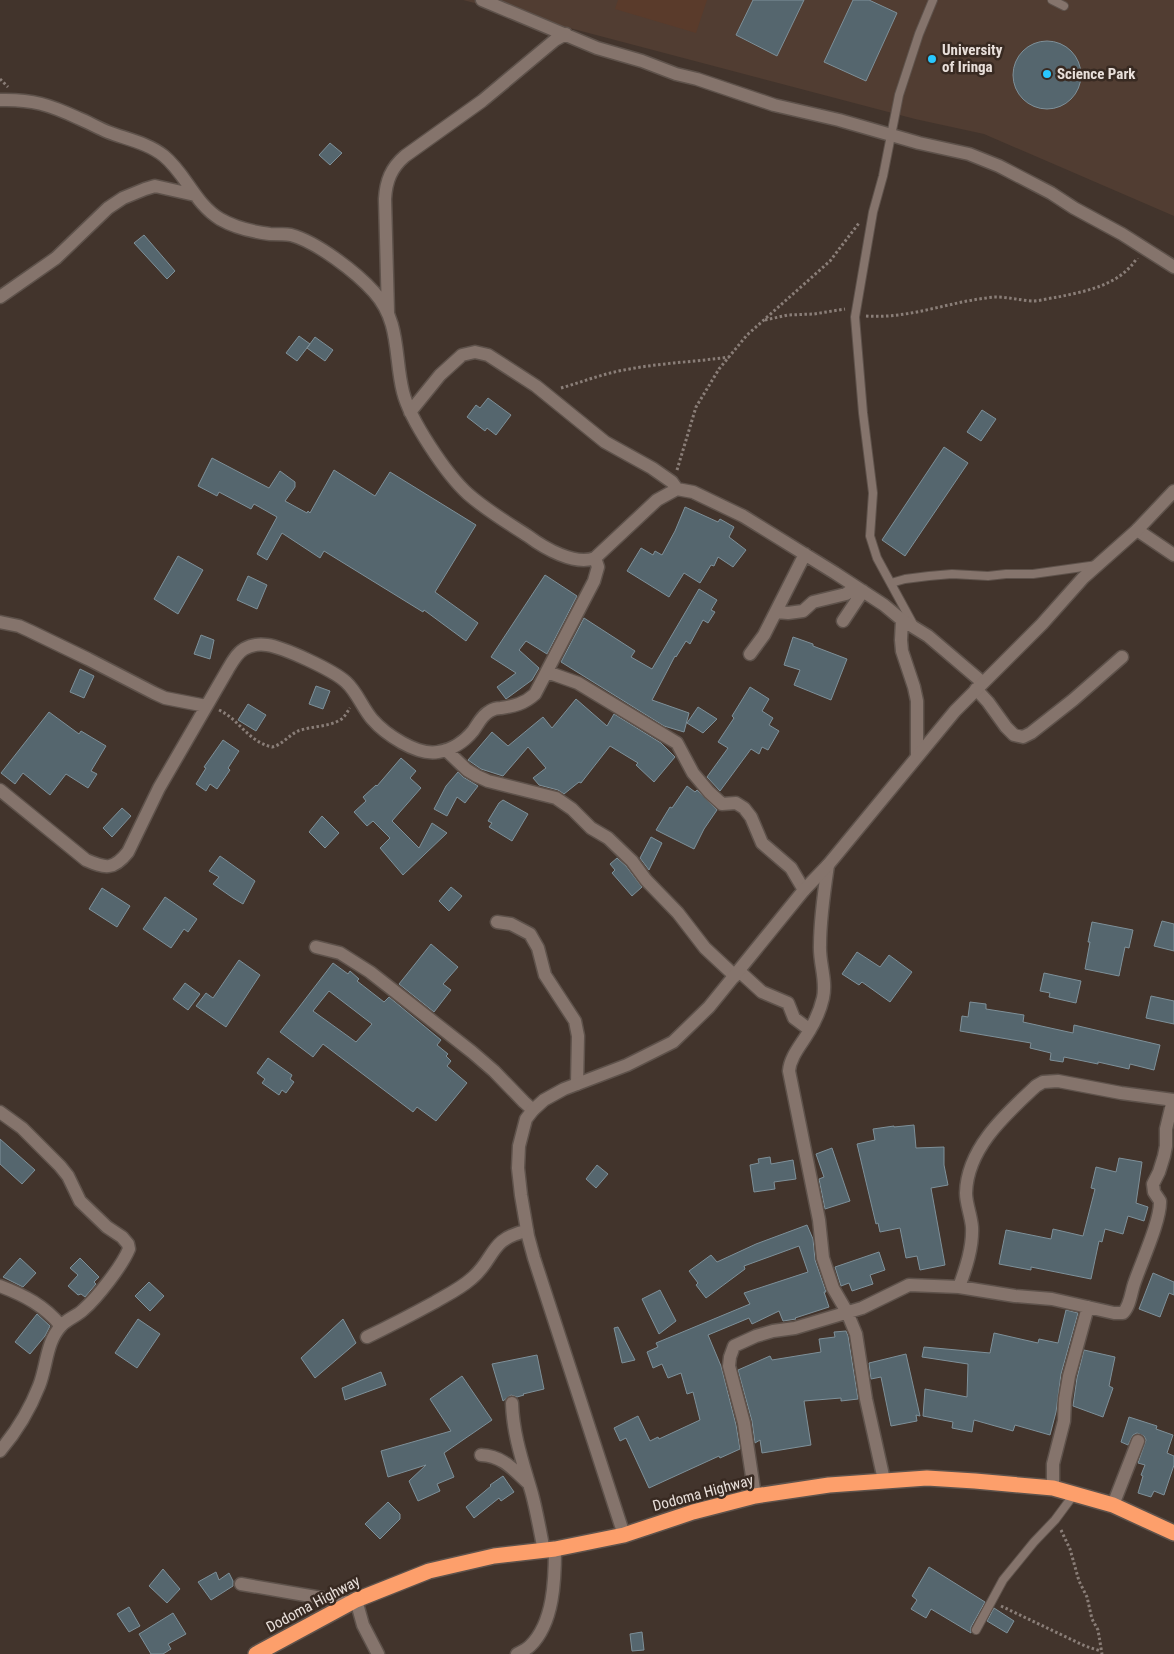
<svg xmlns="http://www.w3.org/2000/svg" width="1174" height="1654" viewBox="0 0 1174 1654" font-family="'Roboto Condensed',sans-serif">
<rect width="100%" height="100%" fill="#42342c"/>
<path fill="#513d32" d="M463 0H1174V216L984 134 915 119Z"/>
<path fill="#5a3b2b" d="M618 0H707L696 33 615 9Z"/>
<path fill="#55666e" stroke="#7e9099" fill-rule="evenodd" d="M753 0H804L777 56 736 35Z
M853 0H869L897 13 866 81 824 62Z
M1013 75a34 34 0 1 1 68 0a34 34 0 1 1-68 0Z
M330 143 342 153 330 165 319 155Z
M144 235 175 271 167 279 134 243Z
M299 336 310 344 297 361 286 353Z
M315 337 333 350 325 361 307 348Z
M488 398 511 415 496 435 487 428 485 431 467 417 476 405 480 408Z
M982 410 996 419 981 441 967 432Z
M944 447 968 463 905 556 882 540Z
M212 458 269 488 280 471 295 482V487L285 501 307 513 308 511 310 513 334 470 375 496 390 472 476 525 435 592 478 623 466 641 424 610 423 612 324 551 320 558 282 533 267 560 257 554 277 517 254 504 251 509 219 492 217 496 198 486Z
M685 507 718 522 720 519 734 527 729 537 746 550 733 567 718 557 714 566 711 565 700 583 684 573 669 597 627 571 641 548 653 555 655 551 662 555 675 531Z
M178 556 203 570 178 614 154 599Z
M545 575 577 596 547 654 526 641 519 650 539 668 532 680 506 699 497 687 516 673 491 657Z
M248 576 267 585 257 609 237 600Z
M699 589 717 600 711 610 715 612 708 623 703 620 690 644 686 641 676 657 675 656 652 700 689 713 684 732 664 726 561 662 584 618 635 651 631 657 652 669Z
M201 635 214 640 210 659 194 654Z
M793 637 813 644V646L847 659 831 700 794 685 800 670 784 665Z
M80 669 94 676 84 698 70 692Z
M316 686 330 691 323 709 309 704Z
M750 687 769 699 762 711 773 718 769 725 779 731 768 750 762 747 759 754 751 749 720 791 707 777 728 748 718 742 734 718 732 716Z
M576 699 607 726 614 714 661 743 675 757 654 782 636 765 638 763 610 746 581 783 579 782 564 794 558 790 539 785 533 778 546 768 528 747 503 776 481 769 468 760 492 732 508 746 543 717 552 728Z
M248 704 266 715 256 731 238 720Z
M698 707 717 719 703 733 687 723Z
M49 712 79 734 81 731 106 746 91 771 97 774 88 788 66 774 50 795 23 773 15 784 1 773Z
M223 740 239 751 228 768 230 770 217 789 210 784 206 791 196 784 206 768 204 767Z
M401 758 416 771 410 778 421 788 392 821 419 848 432 823 447 833 403 875 380 848 390 838 373 821 367 826 354 812 366 801 363 797 376 785 377 786Z
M458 772 463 777 478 786 465 803 457 797 447 816 434 809 446 786Z
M687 786 695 792 697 790 717 810 704 829 694 849 656 830 670 807 672 808Z
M503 800 528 814 512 841 489 827 492 823 488 821 499 803Z
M122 808 131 816 112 837 103 828Z
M322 816 339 833 325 848 309 832Z
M651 837 662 843 649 870 640 858Z
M220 856 255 881 243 904 233 898 213 884 219 877 209 871Z
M617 858 626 866 642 887 632 896 612 873 615 870 610 864Z
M451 887 462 896 449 911 439 901Z
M102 888 130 906 117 927 89 909Z
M165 897 197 919 188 932 184 929 171 948 143 929Z
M1162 921 1174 924V951L1154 946Z
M1092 922 1133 930 1129 948 1125 947 1119 976 1085 969 1090 942H1088Z
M431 944 458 967 443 984 451 990 434 1012 399 984Z
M857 952 880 967 889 955 912 972 890 1002 862 982 859 985 842 974Z
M239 960 260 975 226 1027 196 1006 206 993 213 998Z
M333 963 348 974 350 971 359 979 357 981 384 1002 389 997 441 1040 437 1045 448 1054 446 1056 451 1061 447 1066 467 1083 436 1121 417 1107 413 1112 323 1044 313 1057 280 1032ZM329 991 372 1024 356 1042 313 1011Z
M1044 973 1081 981 1076 1003 1049 997 1050 993 1040 991Z
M185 983 200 994 188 1010 173 999Z
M1151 996 1174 1001V1024L1146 1018Z
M970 1002 986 1004V1009L1024 1015 1023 1022 1073 1033 1074 1025 1160 1045 1154 1070 1130 1064 1129 1069 1098 1062V1064L1064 1057 1063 1062 1050 1060 1051 1053 1030 1048 1031 1043 960 1031 962 1016 968 1017Z
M268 1058 292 1075 290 1079 294 1082 286 1093 282 1090 279 1095 262 1083 265 1079 257 1073Z
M914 1125 916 1148 944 1147V1165L948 1185 931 1188 945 1265 920 1270 917 1256 906 1258 900 1228 880 1232 878 1223 876 1224 857 1144 875 1140 873 1129 894 1126V1127Z
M0 1139 35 1170 22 1184 0 1164Z
M832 1148 850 1201 825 1209 819 1179 824 1177 816 1154Z
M770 1157 771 1164 793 1160 796 1179 774 1182 775 1189 754 1192 750 1165 759 1163 758 1159Z
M1119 1158 1142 1162 1136 1203 1148 1207 1144 1221 1128 1216 1123 1234 1105 1229 1102 1242 1099 1241 1091 1279 1031 1267V1270L999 1264 1006 1230 1051 1239 1053 1229 1083 1236 1095 1189 1091 1188 1096 1167 1116 1172Z
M597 1165 608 1174 596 1188 586 1179Z
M807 1225 813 1239 815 1260 826 1292H824L829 1307 795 1318 796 1319 783 1321 779 1311 752 1324 749 1318 708 1335 721 1366 736 1425 740 1449 720 1458 719 1456 649 1488 626 1438 620 1441 614 1428 638 1416 650 1441 658 1437 659 1439 700 1420 693 1392 687 1394 681 1373 668 1378 662 1364 653 1368 647 1352 658 1347 656 1343 750 1304 744 1293 808 1272 799 1246 744 1266 745 1269 706 1298 696 1285 698 1283 689 1271 711 1255 717 1262 756 1244Z
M879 1252 885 1270 870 1275 873 1284 852 1291 849 1283 841 1286 835 1267Z
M20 1258 36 1273 23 1287 3 1277Z
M80 1258 99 1277 94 1282 96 1284 85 1297 81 1294 78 1295 68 1286 78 1275 70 1268Z
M1153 1273 1174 1282V1295L1169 1293 1160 1317 1139 1309Z
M149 1282 164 1296 150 1311 135 1296Z
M660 1290 676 1321 659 1334 642 1299Z
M1066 1310 1078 1313 1061 1374 1056 1412 1050 1435 1015 1425 1013 1431 974 1420 972 1432 952 1428 953 1422 923 1416 925 1389 967 1397 968 1364 922 1357 924 1347 990 1353 994 1333 1038 1343 1039 1339 1058 1343Z
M37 1314 50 1326 45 1336 30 1354 15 1342Z
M138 1319 160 1334 137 1368 115 1353Z
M343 1319 356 1343 315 1378 301 1358Z
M618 1327 635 1360 622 1363 614 1328Z
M846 1331 848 1336 858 1399 841 1401V1398L804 1401 811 1445 762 1453 760 1440 755 1443 752 1421 738 1370 770 1356 772 1360 821 1352 819 1339 835 1337 834 1332Z
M1084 1350 1115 1357 1109 1386 1113 1388 1103 1417 1073 1406 1077 1378Z
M906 1354 920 1416 916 1415 917 1421 891 1426 881 1377 871 1379 869 1363Z
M537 1355 544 1389 523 1394 524 1395 517 1397 511 1395 503 1401 492 1364Z
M381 1372 386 1385 345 1400 342 1388Z
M462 1376 492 1420 444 1453 454 1477 437 1484 440 1491 418 1501 409 1481 426 1465 388 1477 381 1451 451 1431 430 1399Z
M1129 1417 1157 1426 1156 1429 1173 1435 1167 1453 1174 1456V1465L1164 1495 1154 1491 1151 1497 1138 1493 1143 1476 1141 1475 1145 1465 1138 1463 1146 1440 1144 1436 1137 1433 1133 1435 1128 1445 1121 1442Z
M503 1476 514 1492 501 1501 499 1498 474 1518 466 1507 491 1486 490 1485Z
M388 1502 400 1514V1519L380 1539 365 1524Z
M929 1567 985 1602 971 1627V1633L931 1609 926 1618 911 1609 917 1600 912 1596Z
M163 1569 180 1589 167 1603 149 1586Z
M216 1572 219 1580 229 1573 233 1581V1586L211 1600 198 1582Z
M129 1607 140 1626 129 1632 117 1614Z
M994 1608 1014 1621 1007 1633 987 1621Z
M173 1613 186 1634 168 1644 171 1649 163 1654H151L139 1634Z
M642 1632 644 1650 632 1651 630 1634Z"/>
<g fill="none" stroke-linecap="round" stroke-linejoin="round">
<g stroke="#5e524b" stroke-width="10">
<path id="lane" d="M1052 0 1064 6
M891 583 905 579 929 576 952 574 988 576 1006 574H1033L1097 565
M914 626 877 558 870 536 873 493 863 413 855 317 873 212 883 176 899 95 919 34 933 0
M976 1630 1003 1580 1034 1542 1055 1520 1075 1493"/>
</g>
<g stroke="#5e524b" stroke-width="15">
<path id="street" d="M482 0 597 48 642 61 676 74 697 79 774 105 839 120 919 143 969 154 999 166 1051 193 1074 208 1122 234 1174 267
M0 100C32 99 50 105 78 118 88 122 98 128 108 132 126 139 148 143 164 156 186 174 195 204 220 219 234 227 254 232 270 234 277 234 284 234 291 235 317 242 356 272 374 292 401 322 394 357 403 392 410 420 446 474 468 494 486 510 508 523 528 536 544 548 575 566 595 558L657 500 677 489 693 492 743 516 835 573 884 605 902 620 928 636 982 682
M0 297 56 258 108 208 123 198 145 189 155 186 195 195
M388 313 385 199C386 181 391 168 405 156L482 101 555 40 566 34
M410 412 440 375 462 355 475 352 488 355 536 386 605 442 652 468 672 482 677 489
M1137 530 1174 555
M776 612 788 613 803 611 813 602 846 594 856 587
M902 620 901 640 902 651 914 687 917 701V756
M843 621 863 591
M0 622 19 626 30 631 88 659 154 693 165 698 206 706
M750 654 764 635 805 554
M547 672 578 683 677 743 693 773 709 792 722 804 736 803 744 808 751 817 762 843 791 868 804 890
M976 689 988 702 1006 727 1014 735 1023 737 1031 733 1073 700 1122 657
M446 750 467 770 477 776 488 781 556 798 572 809 591 828 608 838 632 861 646 880 678 913 705 948 735 976
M0 790 86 860C105 868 113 871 128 852L159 788 228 669C232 662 237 653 244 649 251 645 260 644 267 645 283 647 333 670 346 682 357 692 362 707 372 719 385 734 417 756 438 752 451 750 464 742 473 731 478 724 482 715 490 711 493 709 497 708 501 708 514 706 524 704 535 694L594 581 598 567 595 558
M828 865C824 892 820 918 820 945 819 963 827 980 823 998 820 1011 815 1022 808 1033 801 1045 790 1057 789 1071L819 1220 823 1258 833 1288 847 1312 856 1334 866 1399 884 1480
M497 922 511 924 530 934 538 948 545 975 575 1021 578 1036 577 1084
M316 947 340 953 370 972 472 1052 494 1071 524 1102 533 1110
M739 971 762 992 788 1003 794 1018 810 1030
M0 1112 22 1128 60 1166 68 1176 80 1201 107 1227 122 1237 128 1244 129 1249C122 1266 97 1298 83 1310 77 1316 67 1319 61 1326 46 1342 47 1366 39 1386 30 1409 16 1432 0 1451
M0 1286C24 1295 45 1306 61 1326
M959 1287C966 1268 973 1247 972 1227 971 1215 966 1204 966 1193 967 1148 1006 1114 1036 1086L1043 1082 1058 1081 1121 1093 1174 1100
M367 1337C390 1326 413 1314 435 1302 447 1295 461 1288 471 1279 495 1260 489 1238 527 1231
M512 1403C513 1435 523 1463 532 1494 537 1513 540 1531 544 1551
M481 1455C502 1456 512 1468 527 1482
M1053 1488V1464L1064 1421 1065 1399 1069 1376 1088 1307
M755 1496 744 1423 729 1366 730 1357 734 1346 756 1336 773 1331 795 1328 862 1308 909 1285 959 1287 1015 1296 1052 1299 1114 1313H1123C1130 1306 1131 1293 1134 1284 1141 1263 1161 1220 1160 1201L1154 1192 1153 1184 1159 1172 1164 1156 1166 1146V1129L1173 1100
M1113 1505 1138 1441
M241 1584 351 1603
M356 1600 363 1625 378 1654
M517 1654C521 1652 527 1649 530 1646 554 1623 555 1579 555 1549"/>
</g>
<g stroke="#5e524b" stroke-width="15">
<path id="secondary" d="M624 1535 534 1258 528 1236 521 1195 518 1168 519 1146 526 1119 533 1110 544 1100 564 1089 627 1065 673 1042 709 1007 804 890 828 865 955 711 1042 624 1083 578 1137 530 1174 491"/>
</g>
<g stroke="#5e524b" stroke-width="18">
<path id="highway" d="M256 1654 356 1600 429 1571 494 1556 555 1549 624 1535 693 1512 755 1496 829 1485 927 1478 975 1481 1053 1488 1113 1505 1174 1533"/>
</g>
<path stroke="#8a7e78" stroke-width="3" stroke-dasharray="2.5 2.5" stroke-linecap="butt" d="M0 79 8 87
M866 316C907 319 946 303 986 298 1002 295 1016 300 1032 301 1040 301 1050 298 1058 297 1087 291 1120 285 1137 258
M765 320 788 315 814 314 845 309
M561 388C582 382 602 374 624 370 659 363 694 362 729 357
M677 470 696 407 719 369 747 335 830 261 859 223
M219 710C240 720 247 741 272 747 282 745 289 735 298 731 312 726 328 727 340 720 345 717 347 712 350 708
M1061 1530 1070 1549 1079 1581 1087 1597 1092 1619 1098 1630 1102 1654
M1001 1606 1085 1646 1101 1651"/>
<use href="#lane" stroke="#85746c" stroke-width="8"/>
<use href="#street" stroke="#85746c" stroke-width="12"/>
<use href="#secondary" stroke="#85746c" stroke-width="12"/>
<use href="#highway" stroke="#fd9f6b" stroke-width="15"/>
</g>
<g fill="#29c8ff" stroke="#382a22" stroke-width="2">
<circle cx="932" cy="59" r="5"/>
<circle cx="1047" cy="74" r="5"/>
</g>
<g text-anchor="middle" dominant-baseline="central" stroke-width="5" stroke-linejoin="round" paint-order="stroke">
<g font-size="15" font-weight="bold" fill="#e8dfda" stroke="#382a22" text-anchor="start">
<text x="942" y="50">University<tspan x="942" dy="17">of Iringa</tspan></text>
<text x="1057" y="74">Science Park</text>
</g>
<g font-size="15" fill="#e8dfda" stroke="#382a22">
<text transform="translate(703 1493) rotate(-15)">Dodoma Highway</text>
<text transform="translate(313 1604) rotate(-28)">Dodoma Highway</text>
</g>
</g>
</svg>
